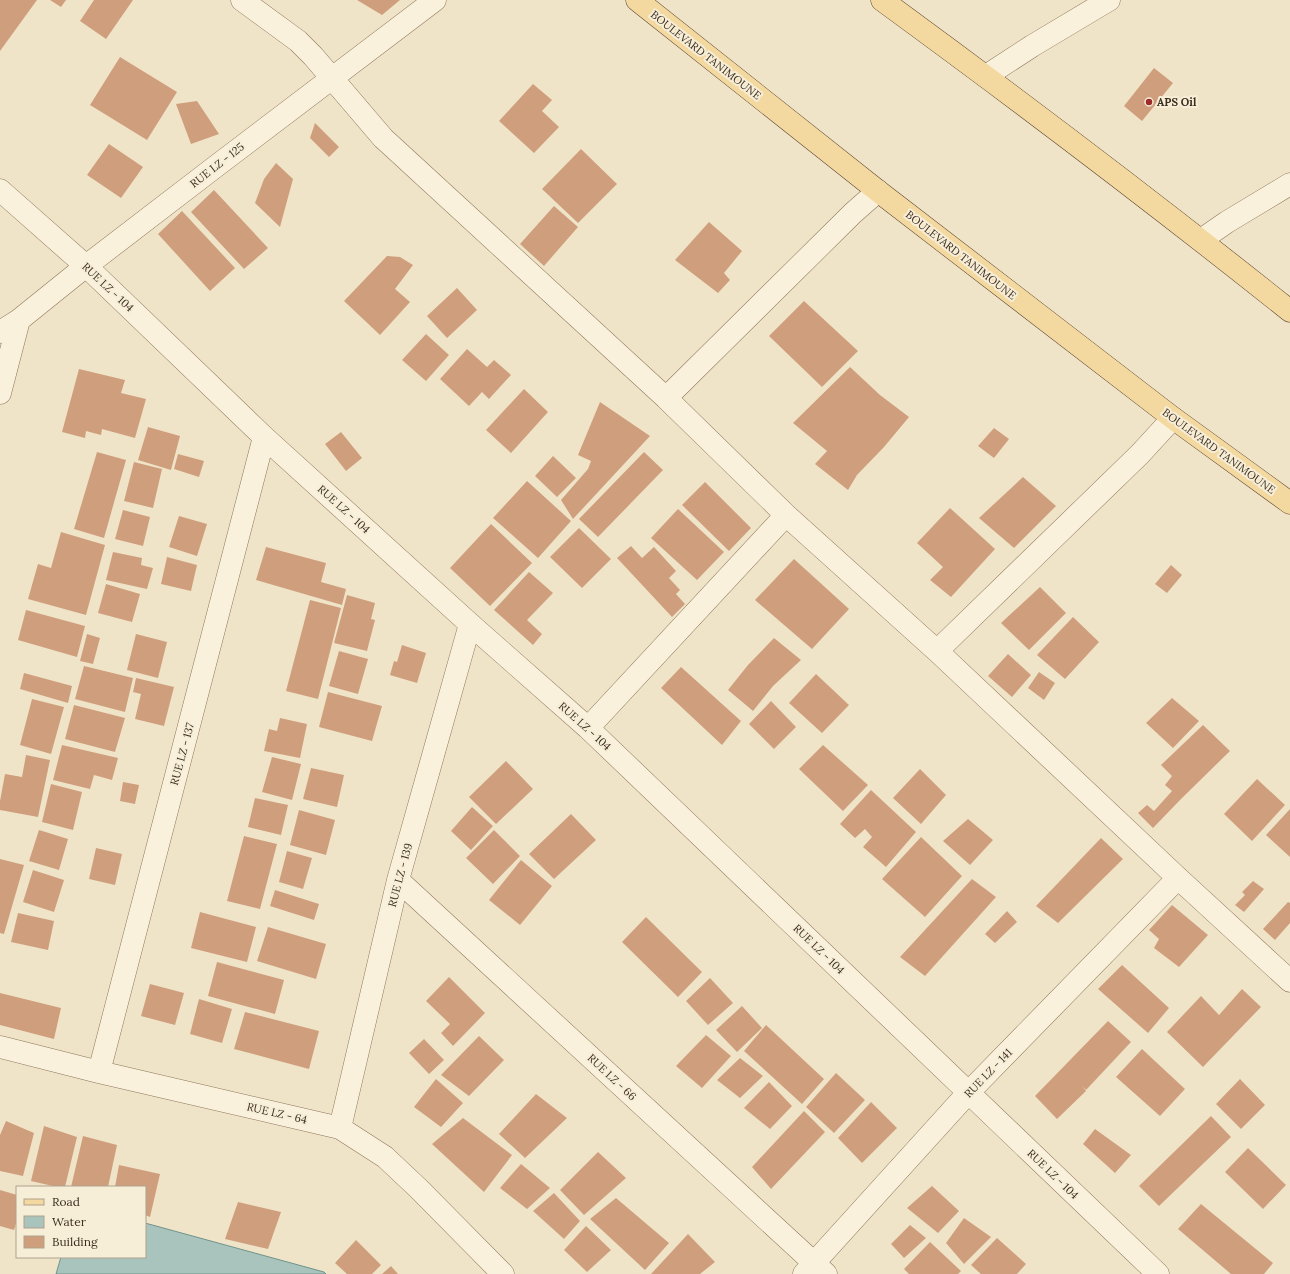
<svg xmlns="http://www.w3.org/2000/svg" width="1290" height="1274" viewBox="0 0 1290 1274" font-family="Lora,serif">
<rect width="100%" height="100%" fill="#f0e4c8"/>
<path fill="#a9c4bc" stroke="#6f938a" d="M145 1223 324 1272 326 1274H56L61 1257H145Z"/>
<path fill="#cf9f7d" d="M0 0H37L0 51Z
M50 0H66L61 7Z
M94 0H133L106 39 80 21Z
M357 0H400L382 15Z
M120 57 177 92 147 140 90 105Z
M1154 68 1173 83 1142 121 1124 106Z
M533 84 552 100 542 111 559 127 534 153 499 121Z
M197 101 219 134 191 144 176 104Z
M315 123 339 147 329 157 310 138Z
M109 144 143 167 121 198 87 175Z
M581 149 617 184 578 223 542 189Z
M276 163 293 179 280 227 255 203 264 179Z
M214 190 268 248 244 269 191 212Z
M554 206 578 227 544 266 520 244Z
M182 211 235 268 210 291 158 234Z
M709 222 742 251 724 273 730 280 718 293 675 260Z
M387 256 400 257 413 265 395 289 410 302 380 335 344 301Z
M457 288 477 310 447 338 427 316Z
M804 301 858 351 822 387 769 336Z
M426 334 449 355 426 381 402 360Z
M467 349 487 367 494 360 511 375 489 399 482 392 469 406 440 379Z
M850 367 880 395 909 417 884 447 857 475 848 490 815 464 827 451 793 423Z
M79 369 125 380 121 393 146 399 135 438 102 429 101 435 86 431 85 438 62 432Z
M524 389 548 412 511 453 486 430Z
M600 402 650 436 573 519 561 500 588 469 591 461 578 455Z
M148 427 180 436 171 470 138 460Z
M994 428 1009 439 994 458 978 446Z
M341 432 362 458 346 471 325 444Z
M97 452 126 460 104 538 74 529Z
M644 452 663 470 598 537 579 519Z
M178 454 204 461 199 477 174 469Z
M553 456 576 478 557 497 535 476Z
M134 462 162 469 153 508 124 501Z
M1023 477 1056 506 1014 548 979 518Z
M527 481 571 521 538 558 493 518Z
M705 482 751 528 729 551 682 505Z
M950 508 995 549 951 597 930 580 943 567 917 543Z
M678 509 724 552 697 580 651 538Z
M123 510 150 517 143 546 115 539Z
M179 516 207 524 197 556 169 547Z
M491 524 532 563 490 606 450 568Z
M579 528 611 559 582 588 550 557Z
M61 532 105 545 86 615 28 599 38 564 51 568Z
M631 546 642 558 654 547 676 571 669 578 680 590 676 594 685 604 672 617 617 558Z
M266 547 326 563 321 582 346 589 342 605 256 580Z
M113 552 142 558 141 565 153 568 147 589 106 580Z
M167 557 197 565 191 591 161 584Z
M794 559 849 609 812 649 755 600Z
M1171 565 1182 575 1167 593 1155 584Z
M529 572 553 593 527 620 542 634 533 645 494 610Z
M106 584 140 594 132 622 98 613Z
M1040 587 1066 613 1029 650 1001 623Z
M347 595 375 603 371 619 375 620 367 651 334 643Z
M310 600 341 608 318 699 286 691Z
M26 610 85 626 77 657 18 640Z
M1073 617 1099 642 1065 679 1037 655Z
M87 634 100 638 93 664 80 661Z
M136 634 167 642 158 678 127 670Z
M774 638 801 660 773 686 753 711 728 690 748 665Z
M402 645 426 653 417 683 390 675 394 661 397 662Z
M339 651 368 659 358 694 329 686Z
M1008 654 1031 675 1012 697 988 676Z
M84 666 133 678 125 712 75 699Z
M681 667 741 721 722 745 661 688Z
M1039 672 1055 683 1044 700 1028 688Z
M24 673 72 686 68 703 20 689Z
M816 674 849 705 822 733 789 703Z
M136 678 174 687 164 726 135 719 141 694 133 692Z
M328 692 382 706 372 741 319 727Z
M1172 698 1199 721 1173 748 1146 723Z
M32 699 64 707 51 754 20 745Z
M771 701 796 727 774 749 749 724Z
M74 705 125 718 115 752 65 739Z
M280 718 307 724 300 758 264 751 269 729 277 731Z
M1203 725 1230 751 1181 799 1153 828 1138 813 1147 805 1154 811 1172 791 1165 785 1172 776 1161 765Z
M62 745 118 758 112 780 94 775 90 789 53 780Z
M823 745 868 785 843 811 799 769Z
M26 755 50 760 38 817 0 810V801L5 774 22 777Z
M272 757 301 764 292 800 262 792Z
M506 761 533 789 496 824 469 797Z
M311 768 344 775 337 807 303 799Z
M920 769 946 795 921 824 893 798Z
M1257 779 1285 805 1252 841 1224 814Z
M123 782 139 785 135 804 120 801Z
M51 784 82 792 73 830 42 822Z
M871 790 916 832 886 867 863 847 872 837 865 829 855 838 840 824Z
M255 798 288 805 281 835 248 827Z
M472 807 493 826 471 850 451 831Z
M1290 809V857L1266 835Z
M299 810 335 820 326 855 290 845Z
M571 814 596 840 554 879 529 854Z
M968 819 993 840 970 865 943 841Z
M39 830 68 839 59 870 29 861Z
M494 830 520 856 493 884 466 858Z
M244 836 277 844 260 909 227 901Z
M921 837 962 876 925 917 882 879Z
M1101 838 1123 859 1058 923 1036 906Z
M96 848 122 854 115 885 89 879Z
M287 851 312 858 303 889 279 882Z
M0 859 24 865 4 934 0 933Z
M521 860 552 886 520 925 489 900Z
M33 870 64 880 54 912 23 902Z
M972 879 996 897 925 976 900 957Z
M1253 881 1264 889 1244 912 1235 905 1245 895 1242 892Z
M275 890 319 904 314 920 270 906Z
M1288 902 1290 903V923L1275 940 1263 929Z
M1172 905 1208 935 1179 967 1154 948 1159 939 1149 930Z
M1007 911 1017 922 995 943 985 934Z
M200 912 256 927 247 962 191 948Z
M18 913 54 921 48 950 11 942Z
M646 917 702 972 678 997 622 942Z
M268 927 326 944 316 979 257 961Z
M217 962 284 980 275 1014 208 996Z
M1122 965 1169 1008 1148 1033 1098 989Z
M449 977 485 1013 453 1046 441 1033 450 1024 426 1001Z
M710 978 733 1003 708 1025 686 1001Z
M150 984 184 993 175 1025 141 1016Z
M1242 989 1261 1007 1203 1067 1167 1032 1201 996 1219 1015Z
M0 993 61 1008 54 1039 0 1025Z
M199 999 232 1009 222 1043 190 1034Z
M742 1006 762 1028 737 1052 716 1030Z
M245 1012 319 1031 309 1069 234 1049Z
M1108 1021 1131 1042 1086 1090 1082 1086 1086 1091 1057 1119 1035 1096Z
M766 1025 824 1079 802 1104 744 1051Z
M706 1035 731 1056 702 1088 676 1066Z
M479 1036 504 1060 469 1096 441 1075Z
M424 1039 444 1060 429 1074 409 1053Z
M1142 1049 1185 1089 1160 1116 1116 1077Z
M740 1058 763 1076 740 1098 717 1080Z
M836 1073 865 1100 834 1133 806 1107Z
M436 1079 463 1103 441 1127 414 1107Z
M1240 1079 1265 1105 1241 1129 1216 1104Z
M769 1082 792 1106 770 1129 744 1108Z
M536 1094 567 1118 525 1158 499 1134Z
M871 1102 897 1128 862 1163 838 1138Z
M804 1111 825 1132 771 1189 752 1167Z
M1211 1116 1231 1137 1159 1206 1139 1186Z
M463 1118 512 1155 484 1192 432 1144Z
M6 1121 34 1133 23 1176 0 1171V1135Z
M44 1126 77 1137 65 1187H57L31 1181Z
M1095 1129 1131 1155 1115 1173 1083 1144Z
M83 1136 117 1145 108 1187H71Z
M1248 1148 1286 1185 1263 1209 1225 1172Z
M598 1152 626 1178 584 1215 560 1190Z
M521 1164 550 1188 527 1209 500 1188Z
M119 1165 160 1174 150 1217 145 1215V1187H115Z
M932 1186 959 1211 938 1233 907 1208Z
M0 1190 17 1195V1220L14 1230 0 1226Z
M554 1193 580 1221 564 1239 533 1211Z
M616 1198 669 1243 645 1270 590 1219Z
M238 1202 281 1212 268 1249 225 1239Z
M1201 1204 1273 1263 1264 1274H1231L1178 1229Z
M964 1218 991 1237 964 1264 946 1243Z
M910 1225 926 1238 904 1258 891 1244Z
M586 1226 611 1250 587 1272 564 1250Z
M688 1234 715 1262 700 1274H651Z
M997 1238 1026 1264 1017 1274H981L971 1265Z
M356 1240 381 1265 372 1274H347L335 1263Z
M930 1242 961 1271 958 1274H909L904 1269Z
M391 1266 398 1274H382Z"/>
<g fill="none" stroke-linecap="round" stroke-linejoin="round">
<g stroke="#8d765c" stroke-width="23">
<path id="minor" d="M242 0 298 41 313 56 383 138 666 398 786 515 937 651 1178 878 1290 981
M986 76 1032 46 1109 0
M0 190 86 266 264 437 470 624 588 728 1158 1274
M1201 240 1227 222 1290 184
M0 332 19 320 86 266 215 167 435 0
M0 393 19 320
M666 398 853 213 878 191
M937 651 1140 454 1173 418
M588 728 786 515
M398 880 826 1274
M0 1047 99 1072 340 1128 385 1157 419 1189 503 1274
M99 1072 264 437
M340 1128 398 880 470 624
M804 1274 968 1093 1178 878"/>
</g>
<g stroke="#5b4430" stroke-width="23">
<path id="major" d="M637 0 878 191 1173 418 1290 503
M882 0C1020 101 1156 204 1290 311"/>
</g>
<use href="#minor" stroke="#faf1dc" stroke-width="22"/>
<use href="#major" stroke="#f3d9a0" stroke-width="22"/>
</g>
<circle fill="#9e2a2b" stroke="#f7eed8" stroke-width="1.5" cx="1149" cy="102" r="4"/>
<g text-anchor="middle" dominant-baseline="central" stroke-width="4" stroke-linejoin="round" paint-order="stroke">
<g font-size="11" fill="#3d2e20" stroke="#f7eed8">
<text transform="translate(706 55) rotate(38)">BOULEVARD TANIMOUNE</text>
<text transform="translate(217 165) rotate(-38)">RUE LZ - 125</text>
<text transform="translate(961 255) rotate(38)">BOULEVARD TANIMOUNE</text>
<text transform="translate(108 287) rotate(43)">RUE LZ - 104</text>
<text transform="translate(1219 451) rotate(36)">BOULEVARD TANIMOUNE</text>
<text transform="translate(344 509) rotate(42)">RUE LZ - 104</text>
<text transform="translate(585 726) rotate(42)">RUE LZ - 104</text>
<text transform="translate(182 754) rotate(-75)">RUE LZ - 137</text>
<text transform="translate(400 875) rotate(-75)">RUE LZ - 139</text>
<text transform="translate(819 949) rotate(44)">RUE LZ - 104</text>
<text transform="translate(988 1073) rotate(-46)">RUE LZ - 141</text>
<text transform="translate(612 1077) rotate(43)">RUE LZ - 66</text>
<text transform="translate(277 1113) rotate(13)">RUE LZ - 64</text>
<text transform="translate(1053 1174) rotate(44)">RUE LZ - 104</text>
</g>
<g font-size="11" font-weight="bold" fill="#3d2e20" stroke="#f7eed8" text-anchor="start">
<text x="1157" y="102">APS Oil</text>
</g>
</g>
<rect x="16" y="1186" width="130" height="72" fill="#f7eed8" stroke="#ada18e"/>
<rect x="24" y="1199" width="20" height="6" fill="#f3d9a0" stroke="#ada18e"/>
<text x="52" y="1206" font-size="12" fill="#3d2e20">Road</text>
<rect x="24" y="1216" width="20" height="12" fill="#a9c4bc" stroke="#ada18e"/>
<text x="52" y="1226" font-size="12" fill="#3d2e20">Water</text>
<rect x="24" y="1236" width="20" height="12" fill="#cf9f7d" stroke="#ada18e"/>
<text x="52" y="1246" font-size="12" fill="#3d2e20">Building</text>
</svg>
